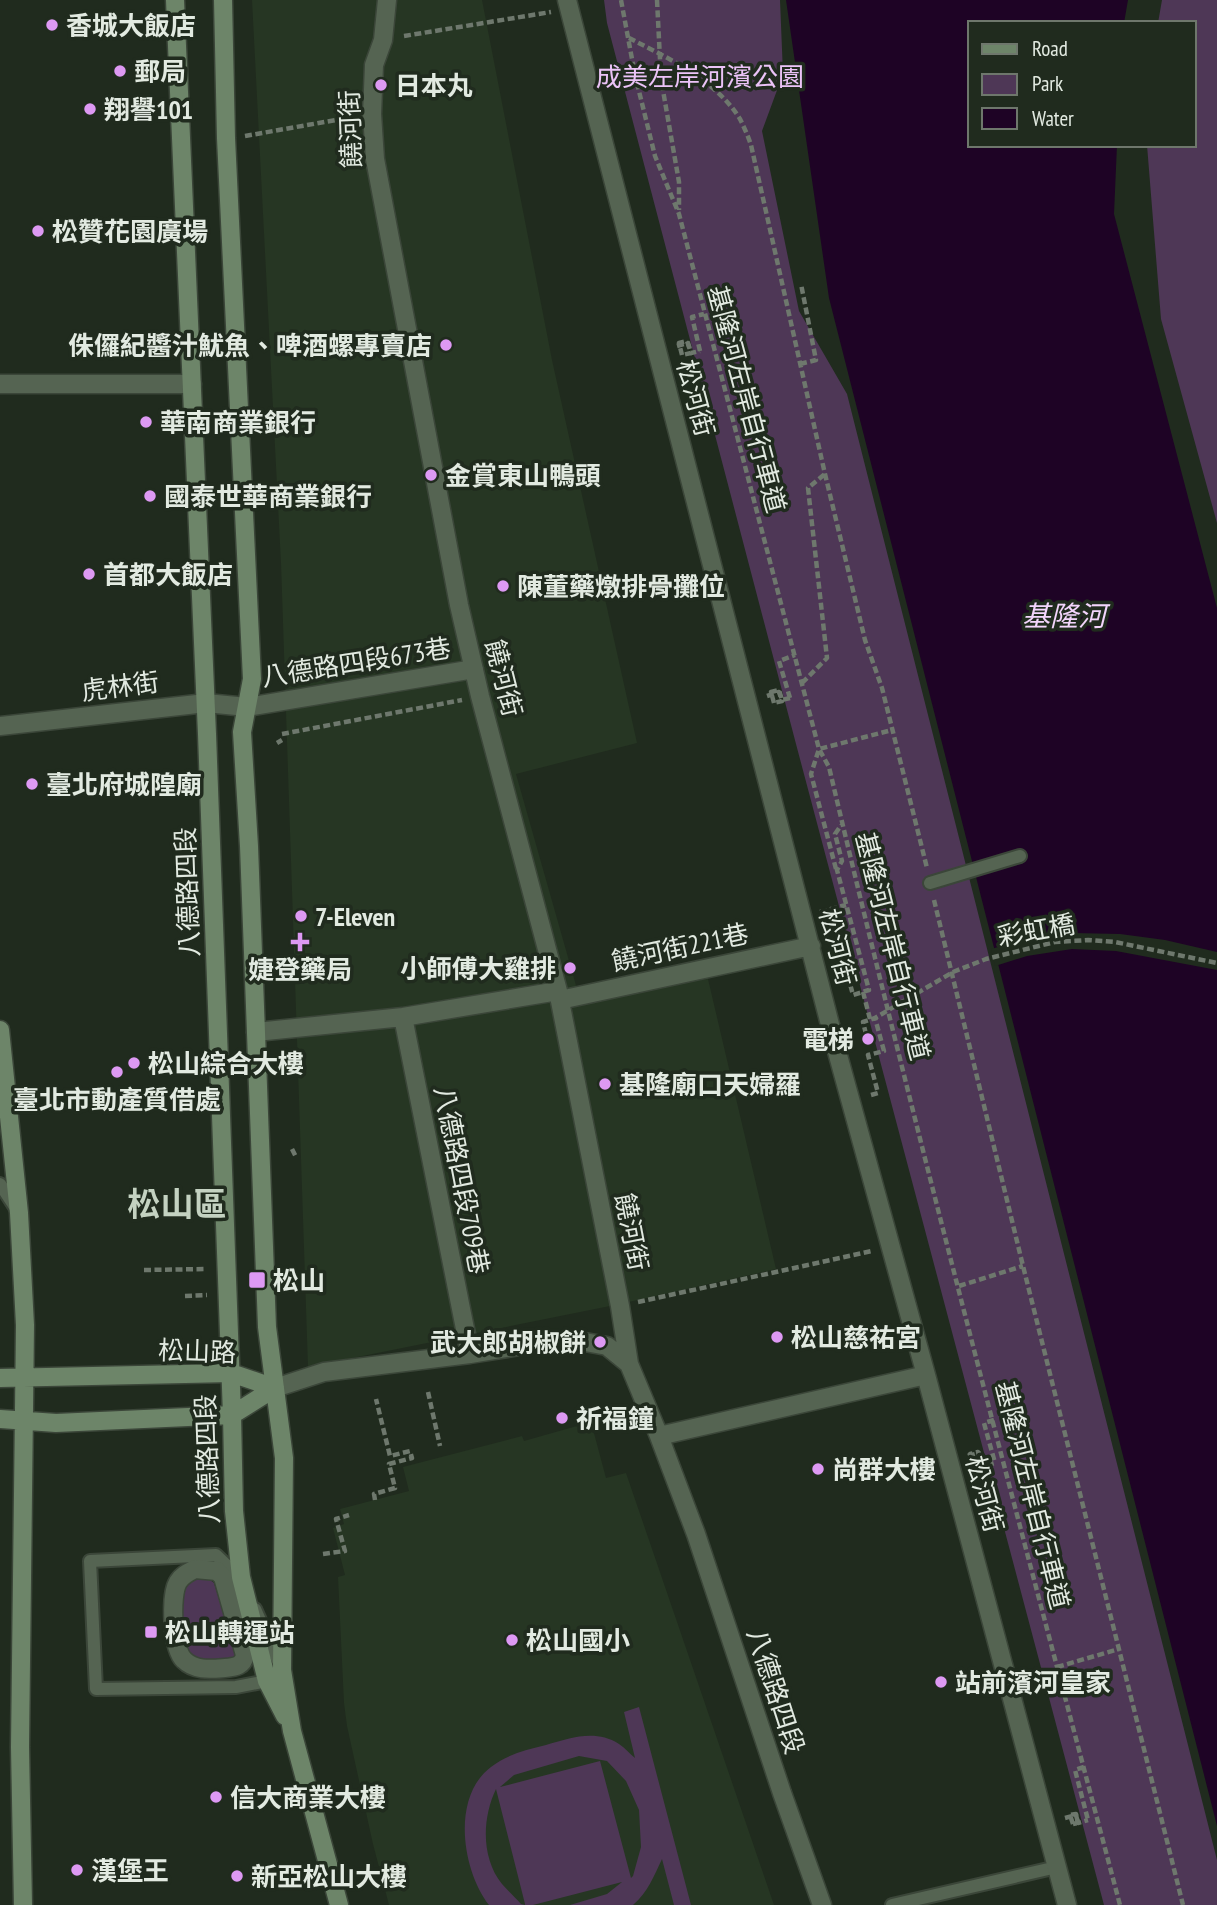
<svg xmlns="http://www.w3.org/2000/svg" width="1217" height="1905" viewBox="0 0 1217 1905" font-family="'PT Sans Narrow','Noto Sans TC',sans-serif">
<rect width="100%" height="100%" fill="#202b1e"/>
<path fill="#263623" d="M252 0H482L552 360 637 743 516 774 579 996 708 979 776 1269 615 1305 308 1367 281 563Z
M591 1422 606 1478 626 1473 774 1905H389L373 1844 347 1726 344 1703 338 1577 345 1575 333 1528 344 1524 340 1509 409 1491 403 1467 522 1436 524 1441Z"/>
<path fill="#4e3756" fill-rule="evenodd" d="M604 0H780L783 74 762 131 799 311 847 394 1217 1860V1905H1104L796 744 607 23Z
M1162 0H1217V523L1161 319 1147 145H1194V23H1158Z
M196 1579H209L214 1583 234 1647 236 1658 232 1661H205L188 1653C184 1641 178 1601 183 1590 186 1584 191 1582 196 1579Z
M639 1707 691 1905H674L662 1859C654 1876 648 1892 633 1905H570L607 1894 622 1882 533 1905H489C462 1870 451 1797 491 1767 508 1754 526 1750 546 1745 571 1738 595 1729 619 1744 625 1748 630 1754 635 1758L624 1712ZM579 1756 607 1761 626 1781 639 1810 641 1847 633 1876 631 1878 600 1761 500 1787 514 1775ZM496 1789 525 1904V1905L521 1904C515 1897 508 1891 502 1884 481 1858 482 1818 496 1789Z"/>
<path fill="#1e0325" d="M786 0H1128L1124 23H970V145H1117L1114 214 1217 608V1826L829 298Z"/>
<path fill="#202b1e" d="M1073 933 1120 934 1165 940 1217 952V970L1116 951 1072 949 1027 956 995 966 991 949 1027 939Z"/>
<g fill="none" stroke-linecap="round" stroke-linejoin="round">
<g stroke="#3b4639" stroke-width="16">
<path id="lane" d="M930 883 1020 856
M0 1184 17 1210
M242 1580 216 1555 90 1561 96 1689 236 1687 267 1681
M255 1609 279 1663
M892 1905 1057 1867"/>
</g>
<g stroke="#3b4639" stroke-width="21">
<path id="street" d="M387 0 383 40 374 65 372 114 375 159 459 605 480 696 558 991 620 1306 629 1364
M567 0 836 1048 926 1375 1067 1905
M0 384H192
M0 726 206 703 247 707 474 669
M560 1000 811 946
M403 1017 470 1354
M256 1032 403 1017 558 991
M275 1388 324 1372 470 1354 550 1341 574 1340 607 1346 629 1364 659 1436 696 1534 782 1793 822 1905
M659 1436 926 1375
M195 1569 217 1571 223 1577 245 1655C243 1666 236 1667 225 1668 211 1669 195 1671 184 1660 172 1649 170 1595 178 1582 182 1575 189 1572 195 1569Z"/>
</g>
<g stroke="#3b4639" stroke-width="21">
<path id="secondary" d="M175 0 207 734 232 1415 234 1511 241 1577 267 1681 285 1716
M223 0 226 138 252 679 242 732 249 846 267 1327 284 1458 282 1670 292 1731 339 1905
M0 1030 19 1213 25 1325 20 1747 23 1905
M0 1378 231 1373 275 1388
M0 1419 56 1423 232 1415 275 1388"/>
</g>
<path stroke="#6e786d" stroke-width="4.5" stroke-dasharray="7 3.5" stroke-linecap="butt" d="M621 0 635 75 655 156 679 214 819 749 829 767C919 1148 1020 1527 1120 1905
M657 0 661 79 679 182V210
M404 36 551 12
M629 38C668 58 716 80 740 119 744 127 748 136 751 145L825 474 865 640 882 688 927 868
M245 136 353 117
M677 346 688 343 691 353 682 355
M700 351 692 317 704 314
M800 364 816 360 801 284
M802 683 827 658 808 488 825 474
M767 696 779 692 782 701 774 703
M790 698 779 661 795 655
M282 734 462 700
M277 743 282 740
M836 869 811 774 819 749 892 730
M934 900 1023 1266 1183 1905
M820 912 846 905
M831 946 839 943 853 995 869 990 837 870 842 861 835 834 842 824
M863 992 870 1019
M871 1095 878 1093 868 1055 884 1051 875 1018
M292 1149 296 1157
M144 1270 206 1269
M959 1286 1023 1266
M185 1296 207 1295
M638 1302 872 1251
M428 1392 440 1446
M994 1420 984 1423 995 1463
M968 1456 979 1453 982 1465 975 1468
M375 1500 374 1494 395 1488 389 1464 412 1458 410 1451 390 1456 376 1399
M323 1554 345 1551 336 1519 349 1515
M1057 1667 1119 1649
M1084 1767 1075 1770 1088 1820
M1065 1818 1076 1815 1078 1823 1073 1824"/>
<use href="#lane" stroke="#556452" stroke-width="12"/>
<use href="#street" stroke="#556452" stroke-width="18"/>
<use href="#secondary" stroke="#6d8569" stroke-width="18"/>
<path stroke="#6e786d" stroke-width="4.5" stroke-dasharray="7 3.5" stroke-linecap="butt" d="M682 355 679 343 687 341 691 353 700 351
M774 703 771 692 779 690 782 700 790 698
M866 1034 863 1022 875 1018 953 972 986 959 1055 942 1088 940 1115 942 1217 963
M975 1468 970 1454 978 1452 983 1466 995 1463
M1073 1824 1070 1815 1076 1814 1078 1823 1088 1820"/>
</g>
<g fill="#dd99f3" stroke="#202b1e" stroke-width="2.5">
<circle cx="52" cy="25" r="7"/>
<circle cx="120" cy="71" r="7"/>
<circle cx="381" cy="85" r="7"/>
<circle cx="90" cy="109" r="7"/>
<circle cx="38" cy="231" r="7"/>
<circle cx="446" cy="345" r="7"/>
<circle cx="146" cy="422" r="7"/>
<circle cx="431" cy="475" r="7"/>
<circle cx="150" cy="496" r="7"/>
<circle cx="89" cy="574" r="7"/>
<circle cx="503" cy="586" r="7"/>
<circle cx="32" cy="784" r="7"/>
<circle cx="301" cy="916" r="7"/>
<path d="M296.5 931.5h7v7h7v7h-7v7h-7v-7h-7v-7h7z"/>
<circle cx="570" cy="968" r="7"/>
<circle cx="868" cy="1039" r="7"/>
<circle cx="134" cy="1063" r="7"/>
<circle cx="117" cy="1072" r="7"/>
<circle cx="605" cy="1084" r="7"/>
<rect x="248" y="1271" width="18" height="18" rx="3.5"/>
<circle cx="777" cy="1337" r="7"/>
<circle cx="600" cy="1342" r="7"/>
<circle cx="562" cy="1418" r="7"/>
<circle cx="818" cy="1469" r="7"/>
<rect x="144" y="1625" width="14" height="14" rx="3.5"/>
<circle cx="512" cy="1640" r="7"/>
<circle cx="941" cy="1682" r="7"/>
<circle cx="216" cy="1797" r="7"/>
<circle cx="77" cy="1870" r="7"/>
<circle cx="237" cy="1876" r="7"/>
</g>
<g text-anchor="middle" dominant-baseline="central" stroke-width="7" stroke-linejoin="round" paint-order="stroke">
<g font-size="26" font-weight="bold" fill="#e2eae1" stroke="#202b1e" text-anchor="start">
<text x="66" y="25">香城大飯店</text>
<text x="134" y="71">郵局</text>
<text x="395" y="85">日本丸</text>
<text x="104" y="109">翔譽101</text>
<text x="52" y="231">松贊花園廣場</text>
<text x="432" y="345" text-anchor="end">侏儸紀醬汁魷魚、啤酒螺專賣店</text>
<text x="160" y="422">華南商業銀行</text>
<text x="445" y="475">金賞東山鴨頭</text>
<text x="164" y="496">國泰世華商業銀行</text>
<text x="103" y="574">首都大飯店</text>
<text x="517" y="586">陳董藥燉排骨攤位</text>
<text x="46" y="784">臺北府城隍廟</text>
<text x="315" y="916">7-Eleven</text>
<text x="556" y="968" text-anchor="end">小師傅大雞排</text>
<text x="300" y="969" text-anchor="middle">婕登藥局</text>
<text x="854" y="1039" text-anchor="end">電梯</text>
<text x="148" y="1063">松山綜合大樓</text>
<text x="619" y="1084">基隆廟口天婦羅</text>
<text x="117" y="1099" text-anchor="middle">臺北市動產質借處</text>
<text x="273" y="1280">松山</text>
<text x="791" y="1337">松山慈祐宮</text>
<text x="586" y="1342" text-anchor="end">武大郎胡椒餅</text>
<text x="576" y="1418">祈福鐘</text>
<text x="832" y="1469">尚群大樓</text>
<text x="165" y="1632">松山轉運站</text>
<text x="526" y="1640">松山國小</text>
<text x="955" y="1682">站前濱河皇家</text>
<text x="230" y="1797">信大商業大樓</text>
<text x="91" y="1870">漢堡王</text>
<text x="251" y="1876">新亞松山大樓</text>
</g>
<g font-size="26" fill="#ebc3f7" stroke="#202b1e">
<text x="700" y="76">成美左岸河濱公園</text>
</g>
<g font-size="26" fill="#e2eae1" stroke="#202b1e">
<text transform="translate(350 129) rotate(-92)">饒河街</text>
<text transform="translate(696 398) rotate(75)">松河街</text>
<text transform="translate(747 399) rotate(75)">基隆河左岸自行車道</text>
<text transform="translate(356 662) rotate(-9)">八德路四段673巷</text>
<text transform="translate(504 678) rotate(76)">饒河街</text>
<text transform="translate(120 686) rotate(-7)">虎林街</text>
<text transform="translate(187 892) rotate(-92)">八德路四段</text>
<text transform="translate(1036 930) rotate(-10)">彩虹橋</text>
<text transform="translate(893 946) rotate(76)">基隆河左岸自行車道</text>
<text transform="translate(680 947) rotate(-12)">饒河街221巷</text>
<text transform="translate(838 947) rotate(76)">松河街</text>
<text transform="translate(462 1180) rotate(79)">八德路四段709巷</text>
<text transform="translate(632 1232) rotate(79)">饒河街</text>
<text transform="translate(197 1351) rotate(2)">松山路</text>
<text transform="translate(207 1459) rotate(-92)">八德路四段</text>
<text transform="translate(985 1494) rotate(75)">松河街</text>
<text transform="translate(1033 1495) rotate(76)">基隆河左岸自行車道</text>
<text transform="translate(776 1691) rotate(72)">八德路四段</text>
</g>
<g font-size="28" font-style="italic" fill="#f3d5fc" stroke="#202b1e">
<text x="1064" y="615">基隆河</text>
</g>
<g font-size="33" font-weight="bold" fill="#c4d2c1" stroke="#202b1e">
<text x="177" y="1203">松山區</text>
</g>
</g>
<rect x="968" y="21" width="228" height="126" fill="#202b1e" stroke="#6e776c" stroke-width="2"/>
<rect x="982" y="44" width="35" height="10" fill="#6d8569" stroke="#6e776c" stroke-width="2"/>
<text x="1032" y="56" font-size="21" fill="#e2eae1">Road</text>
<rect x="982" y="74" width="35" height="21" fill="#4e3756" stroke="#6e776c" stroke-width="2"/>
<text x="1032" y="91" font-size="21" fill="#e2eae1">Park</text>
<rect x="982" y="108" width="35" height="21" fill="#1e0325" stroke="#6e776c" stroke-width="2"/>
<text x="1032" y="126" font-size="21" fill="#e2eae1">Water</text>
</svg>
